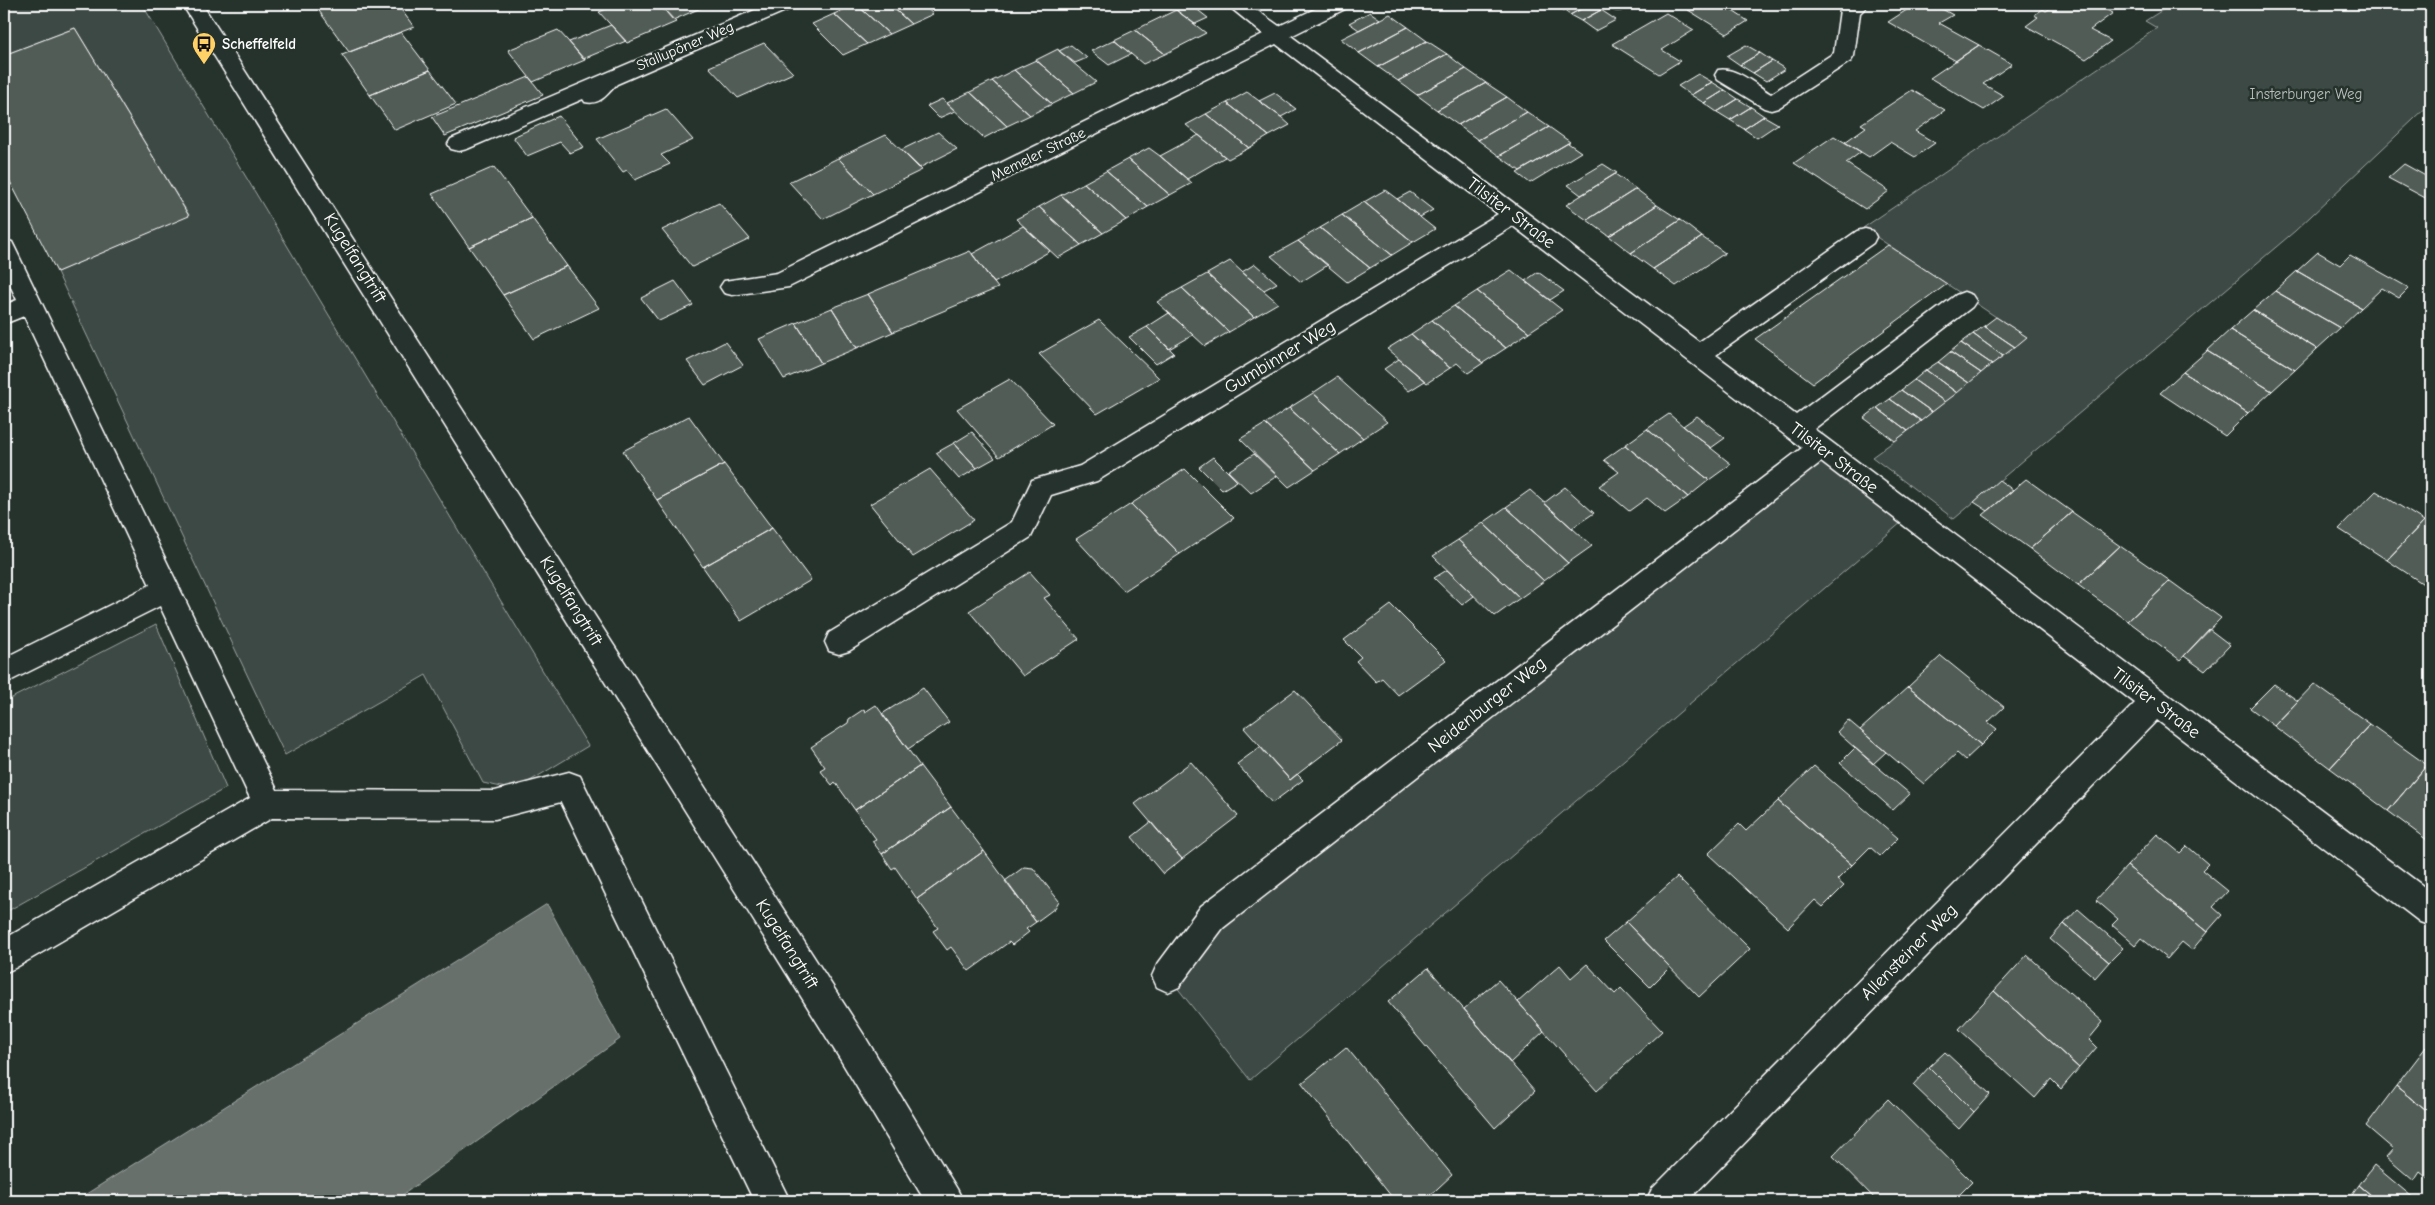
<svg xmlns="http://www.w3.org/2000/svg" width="2435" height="1205" viewBox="0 0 2435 1205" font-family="'Comic Neue',sans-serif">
<rect width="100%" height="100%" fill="#26332d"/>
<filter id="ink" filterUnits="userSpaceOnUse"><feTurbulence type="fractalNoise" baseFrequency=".02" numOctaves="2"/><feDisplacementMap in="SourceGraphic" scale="10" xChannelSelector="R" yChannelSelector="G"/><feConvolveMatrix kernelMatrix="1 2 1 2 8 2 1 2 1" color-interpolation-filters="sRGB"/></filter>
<g filter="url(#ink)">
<path fill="#3e4944" stroke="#9ea4a2" d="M4 4H142L588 746 515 790 483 783 426 675 285 755 57 272 189 215 75 28 4 55Z
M2172 4H2431V103L2295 231 1954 519 1872 457 1908 431 2026 337 1863 228 2157 28 2145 21Z
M1821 448 1909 516 1250 1080 1168 976 1212 917Z
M156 624 226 788 4 913V702Z"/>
<path fill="#67706c" stroke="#a4a9a7" d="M547 904 620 1039 394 1201H75Z"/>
<path fill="#515c57" stroke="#fff" d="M314 4H397L414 27 349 52Z
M619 4H659L676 22 627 43 599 12Z
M662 4H710L673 20 660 5Z
M856 4 889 34 867 44 834 14Z
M856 4H889L911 24 889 34Z
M889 4H922L933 14 911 24Z
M1190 4 1208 18 1195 24 1176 10Z
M1565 4H1590L1570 15 1559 7Z
M1590 4 1601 10 1581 21 1570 15Z
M1683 4H1741L1731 10 1748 21 1727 34 1680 5Z
M1916 4H1933L1953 15 1939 23 1979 45 1956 61 1888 22Z
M1991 4H2012L2002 10Z
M2057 4H2095L2113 13 2090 30 2111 41 2086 59 2026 26 2038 17 2034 15 2043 9 2046 11Z
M1176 10 1206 33 1165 54 1135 30Z
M1601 10 1616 20 1595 31 1581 21Z
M1370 12 1380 19 1359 30 1349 23Z
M1666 13 1694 30 1662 50 1680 61 1659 74 1612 44Z
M834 14 867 44 843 55 812 24Z
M1390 14 1408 27 1359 53 1341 39Z
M611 25 626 41 583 59 569 42Z
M1408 27 1427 41 1378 67 1359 53Z
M75 28 189 216 57 272 4 170V55Z
M558 30 585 60 533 82 508 50Z
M1135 30 1165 54 1143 64 1114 40Z
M401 32 430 70 370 95 342 55Z
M1114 40 1131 54 1109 65 1091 51Z
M1427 41 1447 54 1398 81 1378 67Z
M764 43 793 73 738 98 709 67Z
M1071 45 1087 58 1075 63 1059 51Z
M1746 45 1760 53 1740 65 1727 56Z
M1979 45 2012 64 1983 84 2004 96 1984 110 1930 78Z
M1058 49 1059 51 1096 82 1074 93 1036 60Z
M1760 53 1772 61 1753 73 1740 65Z
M1447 54 1466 69 1417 95 1398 81Z
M1036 60 1074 93 1052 104 1014 70Z
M1772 61 1785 69 1766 81 1753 73Z
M1466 69 1486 83 1437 110 1417 95Z
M430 70 456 104 395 130 370 95Z
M1014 70 1052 104 1030 115 992 81Z
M1698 74 1712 82 1691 95 1678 86Z
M529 77 543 95 445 136 432 117Z
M992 81 1030 115 1007 126 970 92Z
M1712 82 1725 90 1704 103 1691 95Z
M1486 83 1507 97 1458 125 1437 110Z
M1725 90 1738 99 1717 112 1704 103Z
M1912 90 1945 110 1915 131 1935 143 1915 157 1890 142 1869 157 1845 142 1866 127 1861 124Z
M970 92 1007 126 984 138 947 103Z
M1247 92 1281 117 1290 125 1269 136 1227 103Z
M1275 93 1296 109 1281 117 1259 101Z
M1507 97 1527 112 1478 140 1458 125Z
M942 99 955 111 939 118 927 106Z
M1738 99 1751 107 1730 120 1717 112Z
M1227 103 1269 136 1249 148 1206 114Z
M1751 107 1764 116 1744 129 1730 120Z
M666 109 693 140 661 155 670 164 635 180 627 170 623 172 597 139Z
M1527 112 1549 127 1499 156 1478 140Z
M1206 114 1249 148 1228 159 1186 125Z
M559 116 584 147 570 153 560 142 527 156 513 137Z
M1764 116 1778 124 1757 138 1744 129Z
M1549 127 1570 142 1520 171 1499 156Z
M938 132 957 149 919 168 901 150Z
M886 135 922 170 873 194 838 158Z
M1199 135 1225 157 1187 179 1160 156Z
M1834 136 1861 152 1846 163 1889 191 1865 209 1794 163Z
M1568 143 1581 152 1530 183 1517 173Z
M1149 148 1160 156 1192 183 1170 195 1128 159Z
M838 158 873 194 823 219 789 182Z
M1128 159 1170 195 1148 207 1106 171Z
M1603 164 1617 173 1581 195 1568 185Z
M2404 164 2431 179V201L2388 178Z
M494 167 532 218 469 247 432 194Z
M1106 171 1148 207 1126 220 1084 183Z
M1615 174 1636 189 1587 220 1566 205Z
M1084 183 1126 220 1103 233 1061 195Z
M1636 189 1657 205 1609 236 1587 220Z
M1385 190 1397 199 1435 229 1413 242 1364 202Z
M1410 192 1433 210 1420 217 1397 199Z
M1061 195 1103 233 1081 245 1039 207Z
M1364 202 1413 242 1392 255 1342 215Z
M719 203 750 239 692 267 662 230Z
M1657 205 1680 220 1631 253 1609 236Z
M1039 207 1081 245 1058 258 1016 219Z
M1342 215 1392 255 1370 268 1320 228Z
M532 218 567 266 503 295 469 247Z
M1680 220 1702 237 1653 269 1631 253Z
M1023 226 1050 251 994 283 972 254Z
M1320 228 1370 268 1347 282 1298 241Z
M1702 237 1725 253 1676 286 1653 269Z
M1298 241 1328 265 1301 282 1271 256Z
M1888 245 1947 284 1813 383 1755 339Z
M970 251 998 288 893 332 868 294Z
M2318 252 2340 265 2350 255 2409 288 2399 298 2382 288 2361 308 2297 271Z
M1230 261 1242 272 1278 303 1254 317 1207 274Z
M1255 264 1277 283 1264 290 1242 272Z
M567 266 599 308 534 339 503 295Z
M1511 270 1525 281 1562 310 1529 332 1477 291Z
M2297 271 2361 308 2340 328 2275 291Z
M1538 272 1564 291 1550 300 1525 281Z
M1207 274 1254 317 1229 332 1182 288Z
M675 281 693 305 659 321 641 298Z
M1182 288 1229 332 1205 346 1157 302Z
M1477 291 1529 332 1506 348 1454 306Z
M2275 291 2340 328 2317 349 2253 310Z
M868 294 893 332 857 348 832 308Z
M1454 306 1506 348 1483 363 1432 320Z
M832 308 857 348 821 363 796 323Z
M2253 310 2317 349 2295 370 2230 330Z
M1169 313 1193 335 1169 349 1147 327Z
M1996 317 2027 337 2015 347 1984 326Z
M1099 320 1159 378 1097 414 1039 354Z
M1432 320 1483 363 1468 373 1457 363 1450 368 1411 334Z
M796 323 821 363 784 379 759 339Z
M1984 326 2015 347 2003 356 1973 334Z
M1147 327 1174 353 1156 364 1129 337Z
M2230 330 2295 370 2272 391 2207 351Z
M1411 334 1450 368 1427 383 1387 349Z
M1973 334 2003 356 1992 364 1961 343Z
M725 342 743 365 705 385 687 361Z
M1961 343 1992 364 1981 373 1950 352Z
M2207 351 2272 391 2248 413 2183 372Z
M1950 352 1981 373 1969 383 1938 362Z
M1399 359 1425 381 1409 391 1384 369Z
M1938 362 1969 383 1957 393 1926 370Z
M1926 370 1957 393 1945 402 1914 380Z
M2183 372 2248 413 2225 436 2160 393Z
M1337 377 1387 422 1363 438 1313 393Z
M1010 379 1053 424 999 457 957 409Z
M1914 380 1945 402 1932 412 1901 390Z
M1901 390 1932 412 1921 421 1890 399Z
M1313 393 1363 438 1340 454 1289 408Z
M1890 399 1921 421 1908 431 1877 408Z
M1289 408 1340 454 1315 470 1265 424Z
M1877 408 1908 431 1895 441 1864 418Z
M1669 414 1683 426 1731 464 1709 480 1647 429Z
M689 416 724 464 657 500 623 451Z
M1697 416 1725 438 1711 448 1683 426Z
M1265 424 1315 470 1289 487 1240 439Z
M1647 429 1709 480 1688 497 1625 445Z
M972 432 995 458 977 468 954 443Z
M954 443 977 468 959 479 936 453Z
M1625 445 1688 497 1665 513 1647 498 1629 511 1599 486 1619 472 1604 460Z
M1254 454 1277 476 1251 493 1228 471Z
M1213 457 1237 481 1222 490 1199 467Z
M724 464 772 528 703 567 657 500Z
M930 469 974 520 913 557 870 504Z
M1185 469 1234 518 1180 554 1131 504Z
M2026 479 2072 512 2030 549 1983 515Z
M1999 480 2013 490 1988 511 1974 502Z
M1565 487 1594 513 1572 528 1544 503Z
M1530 490 1572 528 1592 546 1568 563 1506 507Z
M2376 491 2424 521 2387 560 2339 529Z
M1131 504 1180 554 1124 591 1076 539Z
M1506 507 1568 563 1544 581 1483 523Z
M2072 512 2120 546 2078 585 2030 549Z
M2424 521 2431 526V589L2387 560Z
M1483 523 1544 581 1520 598 1458 540Z
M772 528 811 580 741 621 703 567Z
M1458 540 1520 598 1495 616 1433 556Z
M2120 546 2170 581 2128 621 2078 585Z
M1447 570 1474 596 1462 605 1434 578Z
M1030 572 1050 595 1044 598 1079 639 1023 676 969 611Z
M2170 581 2221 618 2180 660 2128 621Z
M1391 605 1446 660 1398 695 1382 678 1376 682 1356 661 1361 657 1344 640Z
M2209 629 2230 645 2205 671 2184 656Z
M1941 656 2004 707 1988 722 1997 729 1981 745 1908 687Z
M2274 684 2298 701 2274 726 2250 708Z
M2314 684 2370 724 2330 768 2274 726Z
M1908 687 1981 745 1965 760 1957 753 1924 784 1860 730Z
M923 688 949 722 908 749 882 714Z
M1295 690 1342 740 1290 780 1244 728Z
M876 705 920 766 855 810 835 782 832 785 820 770 825 767 811 747 848 723 849 719 864 709 865 712Z
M1848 720 1886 752 1873 764 1837 732Z
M2370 724 2427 765 2388 811 2330 768Z
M1260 747 1290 780 1297 774 1303 780 1272 803 1237 764Z
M1855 748 1910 794 1893 810 1840 763Z
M1191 762 1238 816 1182 859 1135 804Z
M2427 765 2431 768V843L2388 811Z
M920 766 951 807 882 854 872 841 876 839 855 810Z
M1814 766 1898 838 1880 856 1870 847 1852 865 1778 801Z
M1778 801 1852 865 1837 880 1844 886 1823 907 1815 900 1788 928 1708 854 1739 824 1746 831Z
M951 807 984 851 917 899 895 867 892 869 882 854Z
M1151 822 1182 859 1163 874 1132 837Z
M2157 834 2180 853 2187 846 2208 864 2202 870 2228 891 2213 907 2222 915 2207 932 2127 866Z
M984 851 1036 922 1026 929 1029 932 1012 945 1009 942 969 971 951 947 947 950 933 931 938 928 917 899Z
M2127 866 2207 932 2192 950 2182 942 2167 959 2141 938 2135 945 2112 925 2118 919 2096 900Z
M1024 867 1033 868 1059 901 1055 908 1036 922 1005 881Z
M1677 877 1750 949 1699 997 1626 922Z
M2078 909 2123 948 2109 962 2064 924Z
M1626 922 1670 967 1650 987 1604 941Z
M2064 924 2109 962 2095 978 2050 939Z
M2027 955 2103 1022 2089 1039 2097 1047 2079 1068 1994 991Z
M1587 964 1615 994 1621 988 1662 1031 1597 1091 1518 1002 1560 965 1571 978Z
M1428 968 1535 1091 1495 1128 1388 1002Z
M1498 980 1544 1031 1510 1063 1464 1009Z
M1994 991 2079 1068 2061 1089 2051 1079 2035 1098 1959 1029Z
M1346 1047 1452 1175 1424 1201H1395L1302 1083Z
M2426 1047 2431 1052V1115L2396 1086Z
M1945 1052 1990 1094 1974 1112 1929 1067Z
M1929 1067 1974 1112 1959 1129 1913 1085Z
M2396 1086 2431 1115V1181L2420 1172 2414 1181 2386 1157 2393 1149 2366 1126Z
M1888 1099 1972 1182 1953 1201H1877L1833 1156Z
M2374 1165 2417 1201H2378L2359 1185Z
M2359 1185 2378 1201H2348Z"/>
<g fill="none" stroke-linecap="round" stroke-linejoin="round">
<g stroke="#fff" stroke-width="3">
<path id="minor" d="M182 4H202L864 1035 957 1189 963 1201H925L840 1059Z
M769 4H795L792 8 617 84C607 94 600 106 585 102L583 99 467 149 459 151 451 149 448 144 451 139Z
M1226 4H1248L1279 26 1325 4H1350L1347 8 1291 36 1699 342 1857 231 1865 229 1873 231 1876 237 1873 243 1716 355 1796 415 1956 295 1964 292 1972 295 1976 301 1972 307 1814 429 2431 892V926L2420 922 2157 720 1688 1201H1646L1652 1189 2135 703 1821 462 1223 928 1179 987 1168 992 1157 987 1152 976 1157 965 1201 906 1802 448 1513 226 1097 481 1051 495 1031 537 849 651 839 654 829 651 825 642 829 633 1012 522 1032 480 1080 466 1498 214 1276 44 789 287 732 295 724 293 720 287 724 281 777 273 1263 34Z
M1606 4H1627L1628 5 1625 9C1617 11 1611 11 1606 4Z
M1846 4H1869L1860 13 1854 56 1851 61 1778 108 1771 110 1764 108 1718 80 1715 75 1718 70C1735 66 1756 85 1771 94L1834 53 1840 10Z
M4 240 12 242 15 248 277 790 495 791 569 772 580 776 790 1201H754L561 802 495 819 272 818 15 968 4 973V939L250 798 160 606 4 684V658L150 585 24 316 4 324V305L17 300 4 272Z"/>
</g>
<use href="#minor" fill="#26332d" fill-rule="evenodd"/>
</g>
</g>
<defs>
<g id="bus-pin" transform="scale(1.25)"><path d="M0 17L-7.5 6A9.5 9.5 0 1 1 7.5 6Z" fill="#ffd166" stroke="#26332d"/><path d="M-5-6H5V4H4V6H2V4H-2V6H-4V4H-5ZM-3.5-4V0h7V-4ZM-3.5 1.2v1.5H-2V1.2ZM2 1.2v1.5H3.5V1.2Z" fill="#111"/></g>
</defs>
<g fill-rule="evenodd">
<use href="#bus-pin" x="204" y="44"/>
</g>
<g text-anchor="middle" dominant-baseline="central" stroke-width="5" stroke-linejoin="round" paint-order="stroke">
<g font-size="15" font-weight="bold" fill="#fff" stroke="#26332d" text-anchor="start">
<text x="222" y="44">Scheffelfeld</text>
</g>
<g font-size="15" fill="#fff" stroke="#26332d">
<text transform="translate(685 46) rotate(-23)">Stallupöner Weg</text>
<text transform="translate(1038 154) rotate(-26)">Memeler Straße</text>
</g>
<g font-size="15" fill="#bbbfbe" stroke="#26332d">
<text x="2306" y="94">Insterburger Weg</text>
</g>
<g font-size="18" fill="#fff" stroke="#26332d">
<text transform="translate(1511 213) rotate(37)">Tilsiter Straße</text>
<text transform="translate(355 258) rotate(58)">Kugelfangtrift</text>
<text transform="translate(1280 357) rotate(-31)">Gumbinner Weg</text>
<text transform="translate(1834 458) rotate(37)">Tilsiter Straße</text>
<text transform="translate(571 601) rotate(58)">Kugelfangtrift</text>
<text transform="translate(2156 703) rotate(37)">Tilsiter Straße</text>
<text transform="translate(1487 705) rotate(-38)">Neidenburger Weg</text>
<text transform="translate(787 944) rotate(58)">Kugelfangtrift</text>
<text transform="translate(1909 952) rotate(-45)">Allensteiner Weg</text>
</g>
</g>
<rect width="2435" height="1205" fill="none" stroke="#26332d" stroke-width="20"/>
<rect x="10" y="10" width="2415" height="1185" fill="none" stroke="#fff" stroke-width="2" filter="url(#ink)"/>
</svg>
